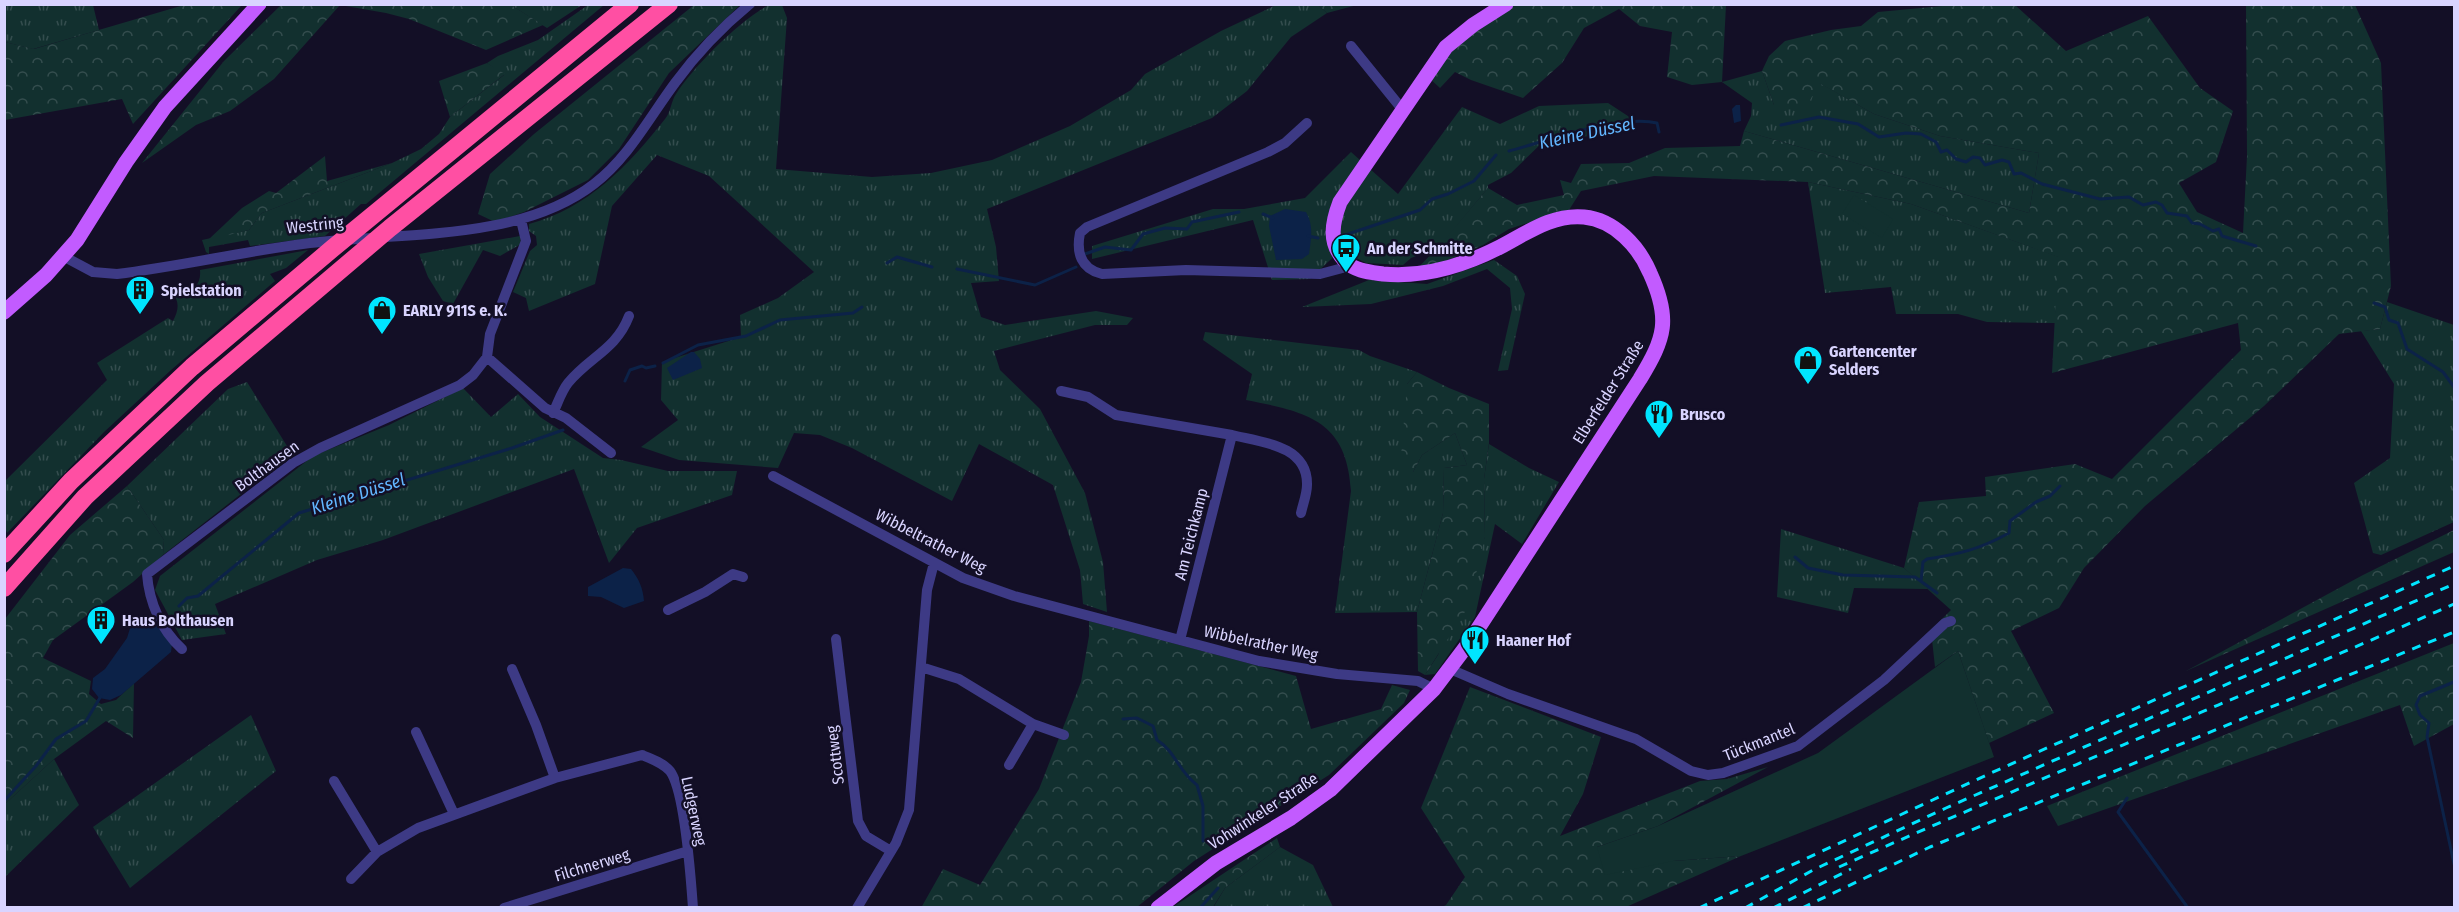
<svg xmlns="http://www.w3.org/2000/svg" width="2459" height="912" viewBox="0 0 2459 912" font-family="'Fira Sans Condensed',sans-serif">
<defs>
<pattern id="grass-tufts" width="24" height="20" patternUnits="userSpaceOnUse" patternTransform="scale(1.5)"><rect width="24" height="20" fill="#12302f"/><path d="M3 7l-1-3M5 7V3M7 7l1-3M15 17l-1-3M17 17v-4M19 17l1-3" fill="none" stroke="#344d4e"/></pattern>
<pattern id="forest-crowns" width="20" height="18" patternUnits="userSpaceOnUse" patternTransform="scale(1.5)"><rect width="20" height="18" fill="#12302f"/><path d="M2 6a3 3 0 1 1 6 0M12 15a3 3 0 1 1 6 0" fill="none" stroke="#344d4e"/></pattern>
</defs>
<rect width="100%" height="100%" fill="#130f26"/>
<path fill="url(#grass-tufts)" d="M4 5H93L99 30 33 49 5 42Z
M511 5H582L547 28Z
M588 5H604L366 204H361L325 236 250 246 248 240 209 247V254L206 252 202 240 249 230 262 213 392 163 421 149 439 134 450 117 504 75 487 63 498 56 538 40Z
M769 5H782L787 18 776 169 872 177 931 173 992 160 1070 126 1131 90 1145 74 1221 31 1276 5H1318L1327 13 1291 37 1247 91 1212 118 987 209 996 247 999 281 971 283 981 317 1005 325 1096 311 1133 318 1127 325H1095L994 351 1000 370 1040 409 1085 493 1103 562 1107 612 1083 604 1080 570 1053 485 979 444 952 501 852 448 820 435 794 433 778 468 679 460 641 447 678 420 661 400 662 362 741 337 740 315 778 298 814 272 709 176 657 155 612 206 595 284 529 311 526 298 513 292 530 251 537 245 536 236 529 231V224C588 208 628 166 665 119 671 112 671 101 676 94 693 67 741 19 769 5Z
M1762 71 1774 105 1818 82 1874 114 1940 136 2039 153 2029 213 1744 131 1751 116 1752 103 1722 82Z
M1608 103 1631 118 1608 135 1546 139 1511 173 1488 185V188L1439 247 1411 258 1403 265 1366 263 1347 253 1345 246 1310 279 1272 280 1253 220 1092 259V246L1213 209H1244L1305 198 1351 152 1398 194 1462 107 1500 124 1539 106Z
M1808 182 1911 204 2059 257 2055 323 1987 322 1958 314H1896L1891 287 1825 293Z
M520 236 521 244 500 256 483 250 453 304 443 301 428 277 419 254Z
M308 250 286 268 270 274 275 281 171 370 104 432 7 533 5 528V481L107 380 97 363 168 318 173 321C179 310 180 301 171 291L172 289C188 295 202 288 200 270Z
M1494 260 1517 276 1525 294 1508 370 1498 371 1512 309 1510 288 1487 269 1443 286 1371 304 1302 307 1369 280 1427 284Z
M2387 302 2454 325V522L2381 555 2373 553 2354 483 2390 458 2394 384 2361 331 2380 329Z
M1205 332 1359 350 1370 356 1417 372 1407 384 1413 472 1422 455 1455 433 1467 465 1444 468 1443 513 1417 612 1335 613 1351 491C1347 420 1307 412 1246 400L1252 374 1203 340Z
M247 382 292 454 163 555 164 540 127 486 228 389Z
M463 388 491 417 518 394 540 417 603 458 621 460 668 471H737L732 495 637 528 609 563 574 469 383 540 317 560 215 604 226 634 182 640 155 590 160 576 313 456 389 425Z
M1489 444 1529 468 1559 482 1522 544 1495 524 1475 617 1435 674 1425 675 1438 655 1485 537 1484 479Z
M1781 529 1904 568 1928 589 1854 588 1848 613 1777 597Z
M251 715 276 771 130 888 93 827Z
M54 759 79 805 5 877V804Z
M1280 847 1313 865 1333 907 1213 908 1225 888Z"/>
<path fill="url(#forest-crowns)" d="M282 4 511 5 543 25 486 50 409 19 386 13 340 5 274 79 230 111 196 125 142 163 224 61Z
M184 5H242L133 124 122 99 5 120V42L34 49Z
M694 5H740L669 73 619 149 588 180 524 212 495 222 478 214 490 174 534 134Z
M1318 5H1357L1327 13Z
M1515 5H1726L1722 82 1692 85 1667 77 1672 32 1640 26 1619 9 1584 28 1562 63 1523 98 1471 80 1455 72 1440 88 1428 77 1451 47Z
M1953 5H2015L2066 51 2148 16 2200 88 2233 111 2216 162 2179 183 2197 212 2243 233 2247 156 2246 5H2355L2381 63 2391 286 2380 329 2339 334 2264 406 2145 506 2084 568 2059 608 2011 631 2054 713 1989 743 1958 651 1935 667 1931 630 1951 610 1904 568 1919 502 1986 496 1985 477 2075 464 2112 479 2241 350 2238 323 2052 373 2058 257 1911 204 1808 182 1654 176 1581 191 1569 210 1509 229 1483 245 1446 261 1415 271 1439 246 1488 188 1517 205 1564 195 1560 180 1571 183 1581 164 1629 163 1665 148 1740 146 1744 131 2029 213 2039 153 1940 136 1874 114 1819 83 1806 108 1774 105 1762 71 1769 56 1785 41 1831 30 1861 26 1878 12Z
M487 63 505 74 450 117 439 81Z
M325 156 327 181 392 163 262 213 249 230 208 240 242 208 269 191 276 193Z
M1417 372 1449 388 1489 404V443L1484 479 1485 537 1468 607 1425 675 1418 671 1417 612 1443 513 1444 468 1467 465 1455 433 1422 455 1413 472 1400 469 1407 384Z
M127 486 164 540 163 555 133 582 53 640 43 658 91 681 89 694 101 704 116 700 134 683 133 738 106 721 54 759 5 804V619L70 535Z
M2454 530V552L2186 671 2363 575Z
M1089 621 1296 676 1311 729 1381 709 1392 685 1410 690 1404 703 1329 775 1194 861 1137 907 921 908 943 869 980 885 1039 789 1081 682 1089 636Z
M2454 643V724L2414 746 2400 705 2058 826 2047 806Z
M1470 687 1601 737 1583 794 1560 836 1700 781 1727 779 1768 767 1658 826 1597 847 1673 861 1741 856 1626 907H1442L1446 905 1465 877 1421 808Z
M1277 838 1280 847 1225 888 1213 907H1173Z"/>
<path fill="#12302f" d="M1854 195 1893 219 1882 238 1842 214Z
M1958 651 1994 757 1741 856 1673 861 1605 875 1597 847 1658 826 1818 753Z"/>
<path fill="#0c2248" d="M1736 105H1740L1741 121 1734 123 1732 109Z
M1285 209 1306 212C1314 226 1311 239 1309 254L1302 259 1276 260 1269 226 1270 216Z
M691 352H694L700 359 702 368 673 380 667 368Z
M623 568 631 569C639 579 643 588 644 601L624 608 601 597 588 596V587Z
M151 618 172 644 171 652 121 695 110 700 99 698 92 689 93 678 105 669 127 638 131 625 139 620Z"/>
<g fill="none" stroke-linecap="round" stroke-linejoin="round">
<path stroke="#0c2248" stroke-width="3" d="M1781 125 1819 117 1858 124 1879 137 1906 133 1921 134 1936 142 1941 152 1947 150 1956 159 1966 162 1973 157 1980 158 1985 165 2002 160 2009 162 2014 174 2021 173 2042 184 2100 199 2129 197 2143 205 2156 202 2162 205 2167 213 2187 216 2192 223 2200 224 2213 231 2219 229 2222 236 2256 246
M1509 151C1547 141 1621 114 1657 123L1659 132
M1263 214 1273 218
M1345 235 1420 210 1432 199 1448 194 1474 181 1496 155
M1308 236 1318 238
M1085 254 1105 247 1131 250 1143 234 1165 228 1187 229 1192 222 1239 212
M887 263 897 257 932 267
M957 269 1035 285 1076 267
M2374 303 2385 307 2389 320 2398 323 2407 349 2443 372 2454 387
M663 363 698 345 746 336 780 320 853 313 862 307
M625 381 630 370 642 366 646 368 655 366
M1795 557 1808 568 1843 575 1915 577 1937 593
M1921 581 1923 562 1927 559C1960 554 1980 549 2009 533L2010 521 2036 502 2050 496 2060 486
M179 606 187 598 198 596 299 513 512 448 563 430
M2454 682 2420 696 2416 705 2420 715 2429 723 2427 737 2454 864
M1123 719 1137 718 1153 726 1157 740C1176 752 1178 771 1197 785L1203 806V841
M2127 798 2118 812 2188 908
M4 801 36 766 56 739 86 721 101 696
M1200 908 1218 888"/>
<path stroke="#3d3a85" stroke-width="10" d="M1351 46 1402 109
M1307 123 1285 143 1268 152 1087 227 1080 233C1076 253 1081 269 1102 274L1186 270 1320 274 1350 266
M521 220 526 241 490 334 487 357 545 408 566 418 611 453
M63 256 93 272 117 274C182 266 245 251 310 243 399 232 519 242 594 184 629 157 649 118 675 83 697 53 722 27 750 4
M1061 391 1088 397 1116 415 1232 435 1180 640
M553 413C558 403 561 392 568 383 589 357 616 350 629 316
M1232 435C1261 442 1308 445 1307 485 1307 494 1303 504 1301 513
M773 476 963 578 1014 596 1259 661 1337 674 1418 681 1434 689
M668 610 705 592 733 574 743 577
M836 639 858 821 866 836 891 851
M182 649C161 630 149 602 147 574L293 463 320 448 460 385 473 375 487 357
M921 667 959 679 1033 724 1064 735
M512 669 536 725 555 778
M1450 669 1508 694 1636 739 1691 771 1708 775 1723 773 1798 746 1884 680 1945 623 1951 621
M416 732 454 814
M1009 765 1033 724
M334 781 377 852
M351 879 377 852 418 828 555 778 642 755C652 759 663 763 670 771 685 791 691 880 693 908
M504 908 688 851
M857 908 896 843 909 810 927 590 934 563"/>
<path stroke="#c25bff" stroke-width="15" d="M4 312 46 275 77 240 126 162 165 107 259 4
M1158 908 1216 863 1291 818 1330 790 1434 689 1468 644 1640 379C1665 338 1671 319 1650 273 1639 247 1615 220 1584 217 1552 214 1527 233 1500 247 1463 266 1425 278 1383 274 1369 272 1355 271 1345 261 1328 243 1332 223 1340 202L1446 47 1473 25 1506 4"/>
<path stroke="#ff4fa3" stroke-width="18" d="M4 554 71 481 192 367 333 248 630 4
M4 588 85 497 207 383 390 228 669 4"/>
<path stroke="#00e5ff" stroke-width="3" stroke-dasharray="9 8" stroke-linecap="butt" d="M1839 867C2043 776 2250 694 2454 604
M1699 908 1991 773 2454 566
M1745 908 1813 870 1946 808 2454 584
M1773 908 1851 869
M1802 908 1930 847 2454 632"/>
</g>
<defs>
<g id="bus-pin" transform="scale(1.5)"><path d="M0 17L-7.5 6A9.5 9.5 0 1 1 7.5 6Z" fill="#00e5ff" stroke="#130f26"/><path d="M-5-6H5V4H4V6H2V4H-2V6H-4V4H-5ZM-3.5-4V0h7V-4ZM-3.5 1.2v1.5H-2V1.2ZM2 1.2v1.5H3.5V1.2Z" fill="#111"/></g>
<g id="building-pin" transform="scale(1.5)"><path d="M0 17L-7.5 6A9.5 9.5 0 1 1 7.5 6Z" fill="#00e5ff" stroke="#130f26"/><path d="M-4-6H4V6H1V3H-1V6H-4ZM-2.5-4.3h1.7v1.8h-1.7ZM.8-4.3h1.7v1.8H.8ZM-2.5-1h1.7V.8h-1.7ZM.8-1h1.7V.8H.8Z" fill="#111"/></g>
<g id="shop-pin" transform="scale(1.5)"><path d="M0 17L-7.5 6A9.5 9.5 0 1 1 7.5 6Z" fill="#00e5ff" stroke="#130f26"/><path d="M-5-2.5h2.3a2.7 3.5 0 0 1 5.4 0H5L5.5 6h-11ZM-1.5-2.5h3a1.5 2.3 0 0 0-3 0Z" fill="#111"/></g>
<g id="restaurant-pin" transform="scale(1.5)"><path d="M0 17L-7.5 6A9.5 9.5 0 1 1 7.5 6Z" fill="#00e5ff" stroke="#130f26"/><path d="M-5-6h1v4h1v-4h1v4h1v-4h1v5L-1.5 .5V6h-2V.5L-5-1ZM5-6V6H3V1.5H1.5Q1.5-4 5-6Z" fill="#111"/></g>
</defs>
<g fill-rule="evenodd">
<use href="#bus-pin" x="1346" y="248"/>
<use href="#building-pin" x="140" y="290"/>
<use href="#shop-pin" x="382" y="310"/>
<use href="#shop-pin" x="1808" y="360"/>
<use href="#restaurant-pin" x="1659" y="414"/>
<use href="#building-pin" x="101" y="620"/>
<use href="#restaurant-pin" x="1475" y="640"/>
</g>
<g text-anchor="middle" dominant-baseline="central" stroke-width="5" stroke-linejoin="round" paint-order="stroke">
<g font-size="16" fill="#d9d4ff" stroke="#130f26">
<text transform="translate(315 225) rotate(-6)">Westring</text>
<text transform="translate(1608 392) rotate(-58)">Elberfelder Straße</text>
<text transform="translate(267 466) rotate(-36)">Bolthausen</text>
<text transform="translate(1191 534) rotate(-76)">Am Teichkamp</text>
<text transform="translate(931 541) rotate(27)">Wibbeltrather Weg</text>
<text transform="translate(1261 643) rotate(12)">Wibbelrather Weg</text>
<text transform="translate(1759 742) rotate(-22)">Tückmantel</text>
<text transform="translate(835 755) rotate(-97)">Scottweg</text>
<text transform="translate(694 811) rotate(78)">Ludgerweg</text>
<text transform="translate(1263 811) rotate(-33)">Vohwinkeler Straße</text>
<text transform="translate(592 865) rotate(-17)">Filchnerweg</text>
</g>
<g font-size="16" font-weight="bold" fill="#d9d4ff" stroke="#130f26" text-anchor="start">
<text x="1367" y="248">An der Schmitte</text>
<text x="161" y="290">Spielstation</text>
<text x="403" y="310">EARLY 911S e. K.</text>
<text x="1829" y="351">Gartencenter<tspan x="1829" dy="18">Selders</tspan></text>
<text x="1680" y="414">Brusco</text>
<text x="122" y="620">Haus Bolthausen</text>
<text x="1496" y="640">Haaner Hof</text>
</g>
<g font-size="18" font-style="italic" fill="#62b6ff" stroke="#130f26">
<text transform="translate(1587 133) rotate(-12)">Kleine Düssel</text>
<text transform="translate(358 494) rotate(-18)">Kleine Düssel</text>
</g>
</g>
<rect width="2459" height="912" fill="none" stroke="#d9d4ff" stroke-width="12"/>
</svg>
